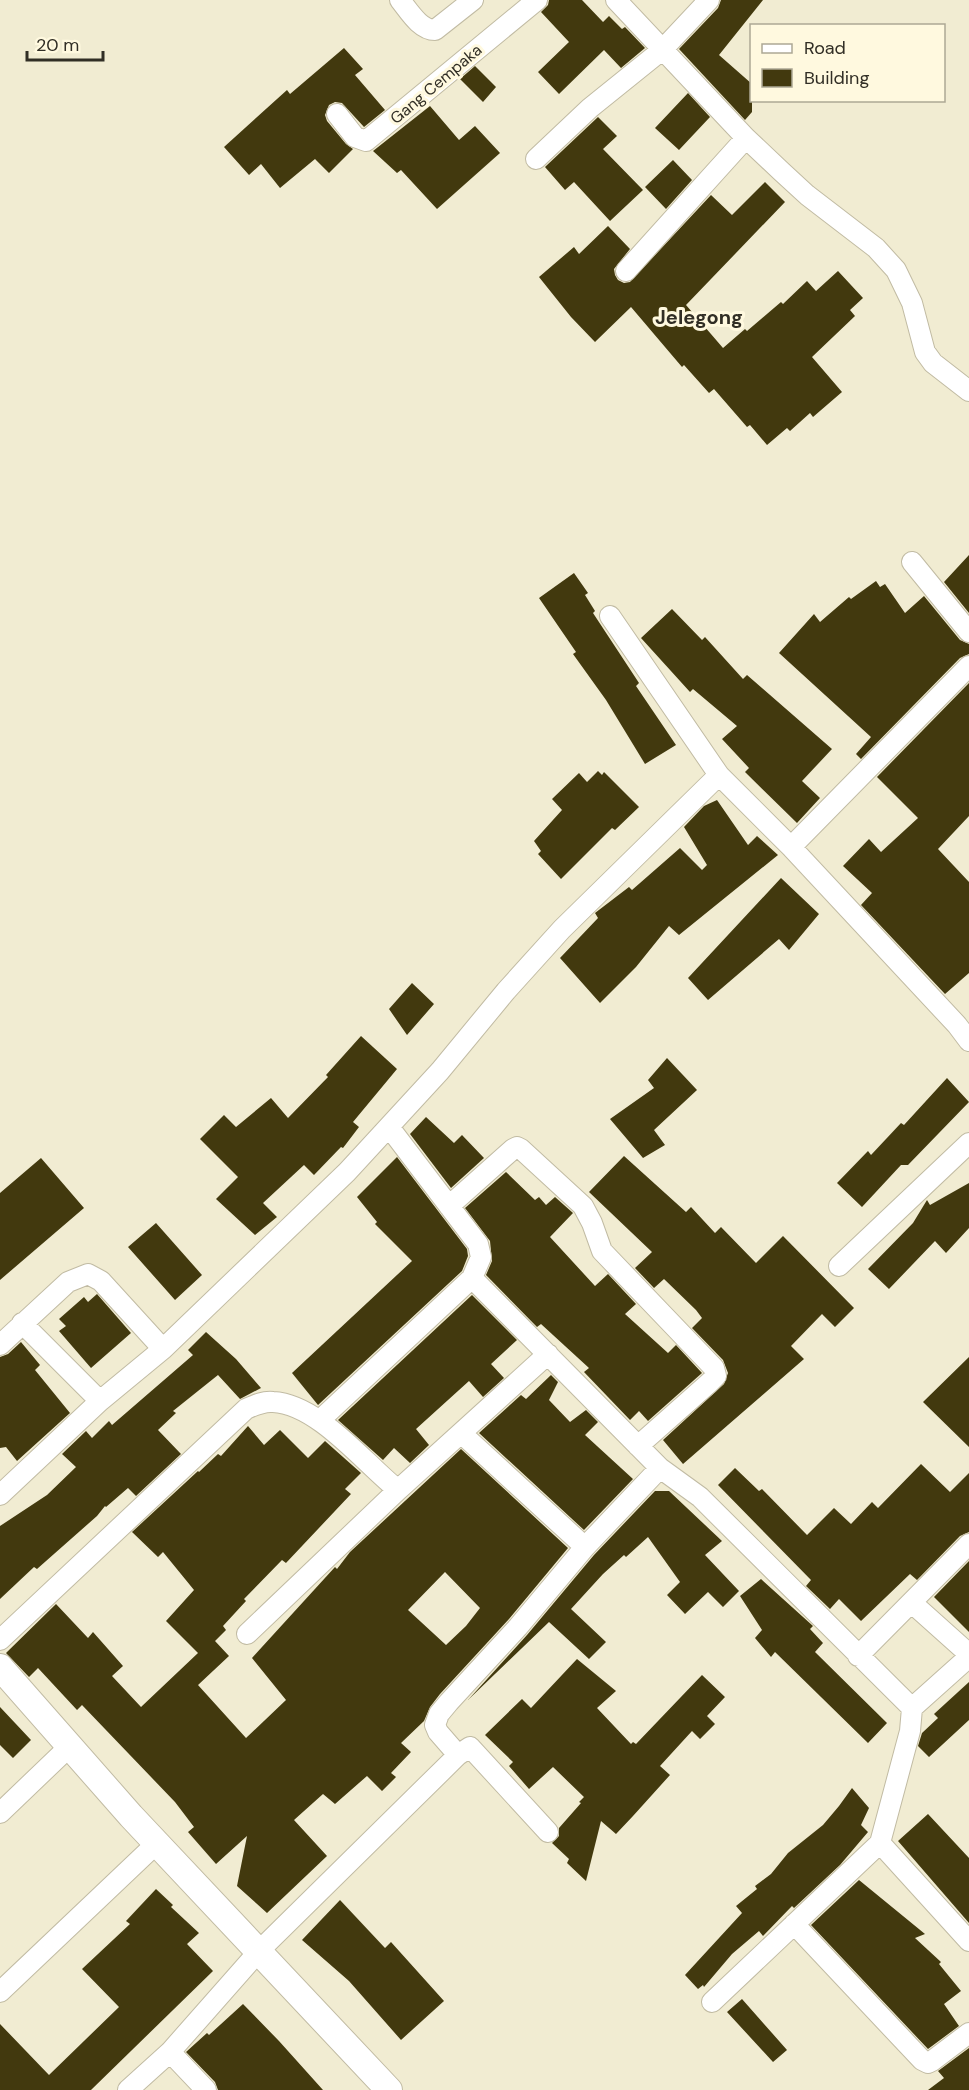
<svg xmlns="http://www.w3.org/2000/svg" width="969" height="2090" viewBox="0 0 969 2090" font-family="'DM Sans',sans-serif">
<rect width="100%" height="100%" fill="#f1ecd2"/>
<path fill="#42390e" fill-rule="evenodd" d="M549 0H582L603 22 609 16 622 29 625 27 645 48 621 68 604 50 559 94 538 72 569 42 541 12 548 5Z
M721 0H763L719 55 752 84V112L745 120 679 49 718 8Z
M344 48 363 69 355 75 385 110 364 127 342 103 335 102 329 105 325 115 327 121 346 144 353 149 329 173 315 159 280 188 261 164 249 175 224 147 287 90 290 94Z
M475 66 496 87 483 102 460 79Z
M688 93 710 117 679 150 655 128Z
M430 106 459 140 475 126 500 153 437 209 401 170 397 173 373 151Z
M598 117 617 136 603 149 643 190 610 221 574 182 565 190 545 167Z
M673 160 692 180 666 209 645 187Z
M765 182 785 202 686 305 723 348 745 329 747 331 781 302 783 304 807 281 816 291 838 271 863 298 850 310 855 316 812 357 842 392 813 417 810 413 790 431 787 428 767 445 750 425 747 427 714 389 709 393 684 365 682 367 631 307 595 342 571 317 539 277 574 247 579 254 608 226 630 249 614 269 615 275 618 280 624 283 630 282 711 195 732 215Z
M969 555V613L944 582Z
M574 573 588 593 585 595 595 611 593 613 639 683 636 686 676 745 645 764 606 700 573 654 576 652 539 598Z
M876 581 880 587 885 584 905 613 924 596 960 640 969 644V654L960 658 861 759 856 754 871 737 779 653 814 614 820 622 849 597 851 599Z
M672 609 702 640 705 637 743 679 747 675 832 749 802 781 820 798 797 823 745 772 749 768 722 739 737 726 693 689 690 692 641 638Z
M969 683V816L938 849 969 882V973L945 994 861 905 872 893 843 866 869 839 881 852 918 818 877 777Z
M598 771 602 775 604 772 639 807 615 830 612 828 561 879 538 854 541 851 534 841 562 810 552 799 579 773 587 782Z
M717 800 748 845 757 836 778 855 679 935 669 926 636 967 600 1003 560 958 598 918 595 913 629 887 632 890 680 848 702 870 707 865 684 827 704 806Z
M781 878 819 914 789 950 779 939 708 1000 688 978Z
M412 983 434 1004 407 1035 389 1009Z
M361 1036 397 1069 353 1122 359 1127 343 1148 341 1147 314 1175 304 1165 263 1203 277 1217 255 1235 216 1199 238 1177 200 1139 224 1115 236 1127 271 1098 288 1118 328 1077 326 1075Z
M667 1058 697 1090 654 1130 665 1145 643 1158 610 1119 654 1088 648 1080Z
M947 1078 969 1102 908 1165H901L862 1207 837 1183 868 1151 871 1155 901 1123 904 1125Z
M426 1117 454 1143 462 1135 484 1158 451 1188 410 1134Z
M624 1156 686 1212 691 1207 715 1233 721 1227 756 1263 783 1236 854 1308 835 1327 822 1314 791 1346 804 1359 683 1464 663 1440 724 1384 728 1373 723 1360 692 1328 702 1318 696 1310 664 1279 654 1288 635 1268 652 1252 589 1192Z
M397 1157 467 1249 468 1256 462 1271 318 1405 292 1373 412 1261 375 1224 377 1222 357 1197Z
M41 1158 84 1208 0 1280V1193Z
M506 1172 535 1200 539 1197 546 1205 555 1197 573 1213 550 1237 595 1286 608 1274 636 1304 625 1314 668 1353 676 1345 702 1373 648 1421 639 1411 630 1420 584 1372 589 1368 541 1324 537 1327 486 1275 492 1261 490 1241 465 1208Z
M969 1183V1228L946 1253 935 1241 889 1289 868 1269 913 1223 927 1200 930 1205Z
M156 1223 202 1275 175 1300 128 1247Z
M97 1294 131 1333 91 1368 59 1331 66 1326 59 1319 84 1297 88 1302Z
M472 1295 517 1340 491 1364 504 1378 483 1397 469 1381 416 1429 429 1445 410 1463 394 1448 383 1460 338 1420Z
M206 1332 236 1359 261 1388 240 1399 218 1375 173 1411 176 1413 158 1430 181 1454 136 1496 128 1488 106 1507 105 1506 97 1516 37 1569 34 1567 0 1599V1526L47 1495 76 1467 62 1454 86 1431 92 1438 109 1421 112 1425 193 1355 188 1350Z
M21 1342 40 1365 35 1370 70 1413 17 1461 6 1447 0 1448V1357L8 1354Z
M969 1357V1447L923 1402Z
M551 1375 558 1382 549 1400 570 1422 586 1410 598 1422 585 1435 633 1479 584 1530 479 1433 521 1395 526 1399Z
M248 1426 264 1445 280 1430 308 1458 325 1441 361 1473 345 1489 351 1494 286 1563 282 1560 244 1599 246 1601 223 1626 226 1630 215 1641 229 1656 198 1685 246 1738 286 1700 252 1658 335 1567 337 1569 350 1552 461 1449 568 1548 509 1619 440 1694 430 1707 424 1721 401 1743 411 1752 391 1773 396 1777 382 1791 367 1776 335 1804 323 1794 294 1820 327 1856 267 1913 237 1886 247 1836 216 1864 188 1832 194 1827 175 1802 82 1705 77 1710 38 1668 29 1677 6 1653 56 1604 88 1638 93 1632 123 1666 112 1676 141 1707 198 1653 166 1621 194 1590 163 1552 158 1557 132 1532 198 1471 199 1472 218 1454 221 1456ZM445 1572 480 1608 466 1626 446 1645 408 1610Z
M921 1464 950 1492 969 1473V1532L960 1536 917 1580 910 1574 861 1621 839 1599 830 1609 806 1586 811 1580 718 1485 735 1468 759 1491 762 1489 807 1535 834 1508 851 1524 872 1502 878 1508Z
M655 1491H669L722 1541 705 1555 739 1591 723 1607 708 1592 685 1614 667 1595 680 1582 648 1537 626 1557 624 1555 603 1574 571 1609 606 1642 589 1659 549 1622 468 1700 527 1635 594 1555Z
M969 1561V1632L934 1597Z
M761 1579 813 1626 810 1629 823 1643 815 1652 887 1723 868 1743 775 1652 771 1657 755 1638 762 1630 740 1596Z
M577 1659 616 1691 597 1708 631 1744 633 1742 636 1744 702 1675 725 1697 707 1716 715 1724 700 1739 692 1731 660 1766 670 1775 633 1816 616 1834 601 1821 586 1881 567 1863 569 1859 552 1843 559 1836V1828L581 1803 579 1802 584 1797 553 1767 529 1789 509 1766 513 1762 485 1735 522 1699 531 1708Z
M969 1682V1720L929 1757 918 1746 922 1733 938 1718 934 1714Z
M0 1707 31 1740 13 1758 0 1745Z
M852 1788 869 1808 861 1825 868 1832 840 1865 794 1908 792 1906 763 1936 759 1931 732 1954 704 1987 703 1985 698 1989 685 1975 742 1913 736 1906 757 1889 755 1886 771 1874 788 1853 823 1825 839 1806Z
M928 1814 969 1858V1923L898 1841Z
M859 1880 925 1934 915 1938 941 1962 939 1964 961 1991 944 2004 959 2026 928 2049 811 1925Z
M156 1889 173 1905 171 1907 199 1933 187 1944 213 1971 91 2090H0V2024L49 2075 119 2007 82 1969 130 1924 126 1921Z
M340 1900 385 1948 391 1942 444 2001 401 2040 349 1981 302 1940Z
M742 1999 787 2050 773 2062 727 2012Z
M243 2004 279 2041 323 2090H218L215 2082 186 2052 207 2033 209 2035Z
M969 2048V2090H928L944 2078 938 2071Z"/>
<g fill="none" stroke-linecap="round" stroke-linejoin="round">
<g stroke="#c1bba3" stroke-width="22">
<path id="minor" d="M400 0C409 11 420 30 435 30L473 0
M616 0 746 138 782 172 807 195 876 248 896 270 912 303 925 352 933 363 969 391
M337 114 355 137 366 141 537 0
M536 159 590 108 662 50 709 0
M626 271 746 138
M912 562 969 632
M610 616 719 775 791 847 957 1025 969 1041
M791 847 969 666
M449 1206 513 1149 517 1147 521 1149 583 1206 592 1223 602 1251 714 1368 716 1376 709 1383 638 1446
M839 1266 969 1143
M472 1278 660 1468 700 1497 912 1708 910 1731 880 1843 969 1941
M22 1323 100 1401
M0 1345 68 1282 88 1274 101 1281 163 1349
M320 1420 472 1278 481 1257 478 1244 389 1127
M461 1433 585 1547
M0 1495 100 1401 163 1349 347 1172 440 1071 506 991 562 929 719 775
M912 1603 969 1654
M247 1634 398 1490 548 1354
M0 1640 246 1409C255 1405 263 1401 273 1402 318 1404 364 1463 398 1490
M858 1656 969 1544
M912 1708 969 1657
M0 1813 70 1746
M548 1832 470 1747 458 1755 438 1732 435 1725 439 1714 449 1702 518 1627 585 1547 660 1468
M794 1924 922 2060 928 2063 932 2061 969 2033
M0 1992 157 1843
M712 2002 880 1843
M170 2052 206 2090
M128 2090 170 2052 259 1951 458 1755"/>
</g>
<g stroke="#c1bba3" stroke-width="28">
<path id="tertiary" d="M0 1667 131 1816 389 2090"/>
</g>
<use href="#minor" stroke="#fff" stroke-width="20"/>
<use href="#tertiary" stroke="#fff" stroke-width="26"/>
</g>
<g text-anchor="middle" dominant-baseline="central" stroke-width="6" stroke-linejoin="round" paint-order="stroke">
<g font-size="16" fill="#312e25" stroke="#fff9df">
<text transform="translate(436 84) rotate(-40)">Gang Cempaka</text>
</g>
<g font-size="20" font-weight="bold" fill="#312e25" stroke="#fff9df">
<text x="699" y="317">Jelegong</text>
</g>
</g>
<rect x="750" y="24" width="195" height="78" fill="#fff9df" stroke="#ada895" stroke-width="1.5"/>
<rect x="762" y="44" width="30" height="9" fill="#ffffff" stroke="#ada895" stroke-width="1.5"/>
<text x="804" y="54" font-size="18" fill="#312e25">Road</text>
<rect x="762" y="69" width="30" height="18" fill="#42390e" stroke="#ada895" stroke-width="1.5"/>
<text x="804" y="84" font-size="18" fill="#312e25">Building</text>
<path d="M27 51v9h76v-9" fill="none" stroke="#312e25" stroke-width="3"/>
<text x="36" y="51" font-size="18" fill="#312e25" stroke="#fff9df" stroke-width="4.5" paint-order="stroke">20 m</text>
</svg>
